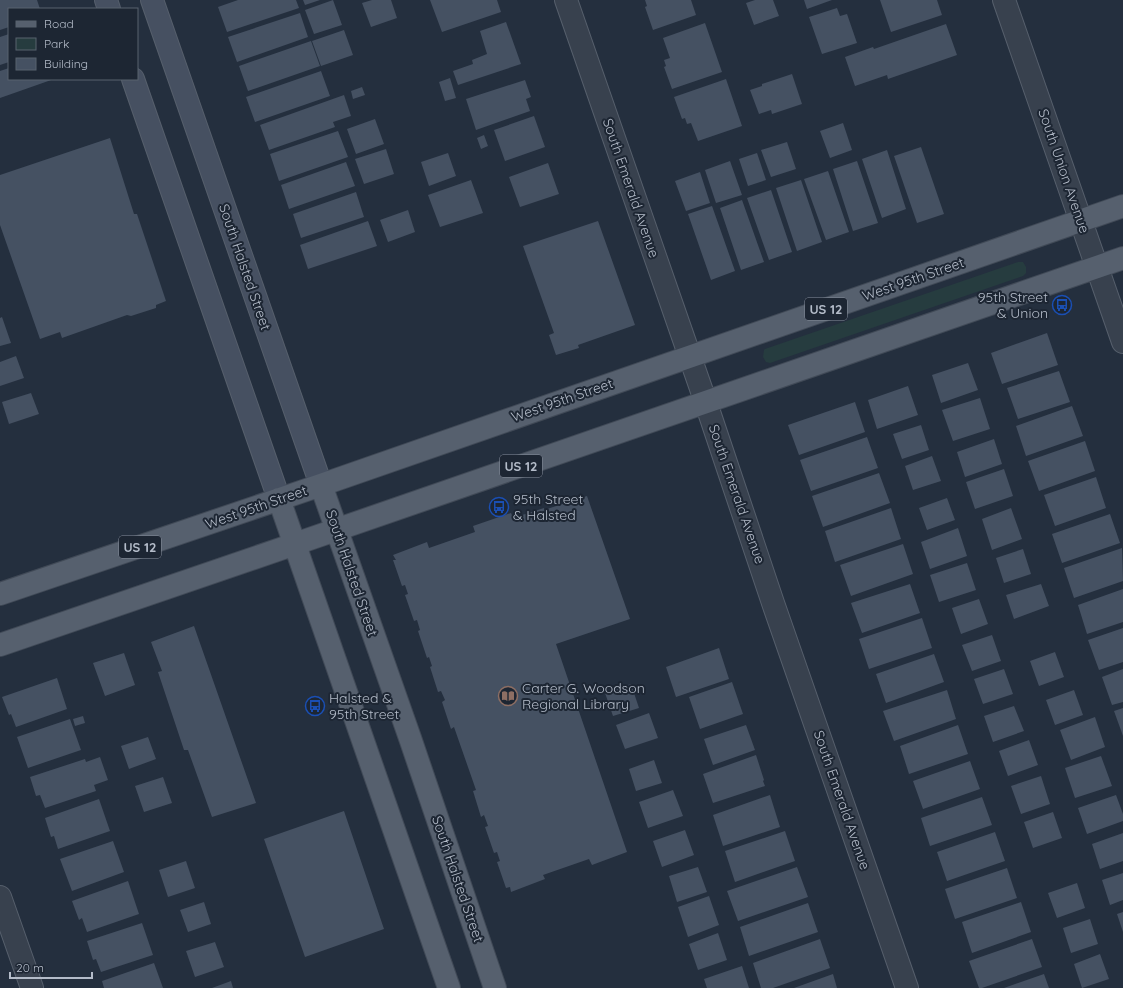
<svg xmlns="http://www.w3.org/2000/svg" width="1123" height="988" viewBox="0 0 1123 988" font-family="Quicksand,sans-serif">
<rect width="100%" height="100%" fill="#242f3e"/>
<path fill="#263c3f" d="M1018 262H1023L1026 267V273L1023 276 770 363 766 362 763 357 764 350 765 349Z"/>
<path fill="#455162" d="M0 0H37L40 9H9V27L0 30Z
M238 0H296L299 8 227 32 218 7Z
M303 0H320L305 5Z
M333 0 342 25 314 34 305 10Z
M372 0H391L397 18 371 27 362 3Z
M430 0H497L501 12 442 32Z
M645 0H691L696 15 653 30 645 7 647 6Z
M755 0H773L779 16 754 25 746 3Z
M804 0H832L807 9Z
M880 0H937L942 15 891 32Z
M837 8 840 16 847 14 857 43 822 54 809 17Z
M300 13 308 37 237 62 228 37Z
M506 22 521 64 458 85 453 71 473 64 472 60 487 54 480 31Z
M705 23 722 72 672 89 664 67 666 66 664 60 670 58 663 38Z
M946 24 957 55 888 79 887 75 855 86 845 57 873 47 874 49Z
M344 30 353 55 321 66 312 41Z
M9 34V62L0 65V37Z
M311 41 320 66 248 91 239 66Z
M9 68V79H54L0 98V71Z
M321 71 330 96 255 122 246 97Z
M792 74 802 104 772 114 771 110 759 114 750 90 762 86V84Z
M450 78 456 98 445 101 439 82Z
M726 79 742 126 698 141 691 123 687 124 685 118 682 119 674 97Z
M525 80 531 97 526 99 530 111 476 130 466 99Z
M362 87 365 95 353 99 351 91Z
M344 95 351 116 333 122 335 127 269 150 260 125Z
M534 116 545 147 505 161 494 130Z
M375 119 384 144 356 154 347 129Z
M843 123 852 150 830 158 820 131Z
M338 131 348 157 279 181 270 154Z
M484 135 488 146 481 149 477 138Z
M110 138 134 214H137L166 301 156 305V308L131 316 127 315 62 338 60 332 40 339 0 225V175Z
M787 142 796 169 771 177 761 150Z
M921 147 944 214 917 223 894 156Z
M386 149 394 174 364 184 355 159Z
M887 150 906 209 882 218 862 159Z
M448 153 456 176 429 186 421 162Z
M757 153 766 180 748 186 739 159Z
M730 161 742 195 716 203 705 170Z
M857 161 878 223 853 231 833 169Z
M346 162 355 186 289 209 281 185Z
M548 163 559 194 520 207 509 177Z
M828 171 849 232 826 240 804 179Z
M700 172 710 203 686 211 675 181Z
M471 180 483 213 440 227 428 195Z
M801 180 822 242 797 251 776 188Z
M771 190 792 252 769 260 747 198Z
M356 192 364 217 301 238 293 214Z
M742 200 764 262 741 270 720 208Z
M712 206 735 271 711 280 688 214Z
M408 210 415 232 388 242 380 220Z
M368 221 377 246 308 269 300 245Z
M598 221 635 325 578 345 579 348 556 355 549 335 554 333 523 246Z
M2 317 11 343 0 346V318Z
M1047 333 1058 365 1002 384 991 353Z
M16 356 24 378 0 386V362Z
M968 363 978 390 941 403 932 375Z
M1059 371 1070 402 1018 419 1007 388Z
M908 386 918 415 877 429 868 400Z
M31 393 39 414 9 424 2 402Z
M980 398 990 429 953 441 942 410Z
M855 402 865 432 799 455 788 425Z
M1072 406 1083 436 1026 456 1016 426Z
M921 425 929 450 902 459 893 434Z
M867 437 878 468 811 491 800 460Z
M994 439 1002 464 965 477 957 452Z
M1085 441 1095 471 1039 491 1028 461Z
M932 456 941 481 913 490 905 466Z
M1004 469 1013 496 975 509 966 482Z
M879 473 890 503 823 527 812 496Z
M1096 477 1106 508 1055 526 1044 495Z
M587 496 630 619 556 644 627 852 592 865 589 859 543 875 545 879 511 892 510 887 506 888 497 862 500 861 497 852 494 853 485 827 488 826 484 815 481 817 473 791 476 790 454 727 451 729 442 702 445 700 441 691 438 692 430 667 432 666 429 657 427 658 418 631 420 630 417 620 414 621 405 595 408 594 405 585 402 586 393 560H396L393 555 427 542 429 548 475 532 473 526 511 513 513 518 544 508V510Z
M947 498 955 520 927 530 919 508Z
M891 508 901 539 835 562 825 531Z
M1011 508 1022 539 992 550 982 519Z
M1110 514 1120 543 1062 563 1052 534Z
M958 528 967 556 930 569 921 542Z
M903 544 913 574 851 596 840 565Z
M1122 548 1123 581 1074 598 1064 568Z
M1023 549 1031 574 1004 583 996 558Z
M967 563 976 590 939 602 930 575Z
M910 584 920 613 862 633 851 603Z
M1041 584 1049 606 1014 619 1006 595Z
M1123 589V622L1087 634 1078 605Z
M979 599 988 624 961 634 952 608Z
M922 618 932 648 869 669 859 639Z
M194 626 256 803 212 817 188 750H184L158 672 162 671 151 642Z
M1123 628V662L1099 670 1088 640Z
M992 635 1001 661 972 671 962 645Z
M719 648 729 679 676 697 666 667Z
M1055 652 1064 677 1039 686 1030 661Z
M124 653 135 685 105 696 93 663Z
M934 654 944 682 886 703 876 674Z
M1004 669 1013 694 983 704 974 679Z
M1123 669V702L1112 705 1102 677Z
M57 678 67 709 16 727 11 714 9 715 2 697Z
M732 682 743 714 700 729 689 697Z
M631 684 639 708 613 716 605 693Z
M947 690 956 719 894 741 883 711Z
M1074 690 1083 715 1055 725 1046 700Z
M1014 706 1024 731 993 742 984 716Z
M1123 708V736L1114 711Z
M649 713 658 738 625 749 616 725Z
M83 716 85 723 75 726 73 719Z
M1095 717 1105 747 1071 760 1060 730Z
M70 719 81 750 28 768 17 737Z
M746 725 755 750 713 765 704 739Z
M958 725 968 754 909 774 900 746Z
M148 737 156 759 129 769 121 746Z
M1029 740 1038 765 1008 776 999 751Z
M756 755 764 780 763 781 765 786 713 803 703 774Z
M1101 756 1112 786 1075 798 1065 768Z
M100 757 108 780 94 785 96 791 45 808 40 795 36 796 30 777 85 759 86 762Z
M654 760 662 783 636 791 629 769Z
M970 761 980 789 923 809 913 781Z
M1041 776 1050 804 1021 814 1011 786Z
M163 777 172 803 144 812 135 786Z
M673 790 683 816 648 828 639 802Z
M770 795 780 827 723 846 713 815Z
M1116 795 1123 814V821L1087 834 1078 808Z
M982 797 992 825 930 846 921 818Z
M99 799 110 831 58 849 54 836 51 837 45 818Z
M344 811 384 929 305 957 264 839Z
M1053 812 1062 838 1033 848 1024 822Z
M685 830 694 855 662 867 653 841Z
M785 831 795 861 735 882 725 851Z
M995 832 1005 861 947 881 937 852Z
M1123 833V861L1100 869 1092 844Z
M113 841 124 872 72 891 60 859Z
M186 861 195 888 168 897 159 870Z
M698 867 707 892 677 902 669 876Z
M797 867 808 897 738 921 727 891Z
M1007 868 1017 898 955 919 945 889Z
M1123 873V900L1110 905 1102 880Z
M128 881 139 914 87 932 82 918 79 920 72 901Z
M1077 883 1085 908 1057 918 1048 893Z
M709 896 719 925 688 937 678 907Z
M204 902 211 924 188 932 180 910Z
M1021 902 1031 932 972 953 962 922Z
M808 903 818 932 749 956 740 927Z
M1123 912V932L1117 914Z
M1090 919 1098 944 1071 953 1063 928Z
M142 923 153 955 101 972 96 959 93 960 87 941Z
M718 933 727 960 698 970 689 944Z
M820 939 830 968 773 988H761L753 963Z
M1032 939 1042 967 982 988H979L969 961Z
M215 942 224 967 195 977 186 951Z
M1100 954 1109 979 1082 988 1074 964Z
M154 963 163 988H104L102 981Z
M742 966 749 988H707L704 979Z
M833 974 837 988H794Z
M1044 974 1049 988H1004Z
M231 981 233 988H212Z"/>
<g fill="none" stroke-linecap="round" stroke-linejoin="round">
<g stroke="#565f6c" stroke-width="24">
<path id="minor" d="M566 0 706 403 773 603 907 988
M1004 0 1123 342
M0 897 32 988"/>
</g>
<g stroke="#565f6c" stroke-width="24">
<path id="secondary" d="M106 0 109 9
M152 0 321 485
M133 79 279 499"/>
</g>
<g stroke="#414a57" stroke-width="24">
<path id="primary" d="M321 485 410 738 495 988
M279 499 449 988
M0 594 321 485 1123 206
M0 645 295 544 1123 258"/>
</g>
<use href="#minor" stroke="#38414e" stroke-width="22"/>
<use href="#secondary" stroke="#465061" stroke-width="22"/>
<use href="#primary" stroke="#56606e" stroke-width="22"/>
</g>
<defs>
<g id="bus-ring" transform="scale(1)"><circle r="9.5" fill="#1d2633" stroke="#1a4fb4" stroke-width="1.5"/><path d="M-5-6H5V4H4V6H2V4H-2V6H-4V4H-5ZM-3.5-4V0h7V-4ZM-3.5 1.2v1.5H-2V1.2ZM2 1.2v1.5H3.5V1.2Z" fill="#1a4fb4"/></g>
<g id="library-ring" transform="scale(1)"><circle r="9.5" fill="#1d2633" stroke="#8d6e63" stroke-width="1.5"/><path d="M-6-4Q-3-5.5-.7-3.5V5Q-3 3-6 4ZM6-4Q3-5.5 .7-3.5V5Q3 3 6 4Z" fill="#8d6e63"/></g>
</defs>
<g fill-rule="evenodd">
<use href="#bus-ring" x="1062" y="305"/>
<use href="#bus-ring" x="499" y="507"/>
<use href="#library-ring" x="508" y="696"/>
<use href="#bus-ring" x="315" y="706"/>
</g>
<g text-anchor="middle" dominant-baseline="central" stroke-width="4" stroke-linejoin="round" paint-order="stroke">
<g fill="#1d2633" stroke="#878f9c" stroke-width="1">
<rect x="805" y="298" width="42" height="22" rx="3"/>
<rect x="500" y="455" width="42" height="22" rx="3"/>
<rect x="119" y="536" width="42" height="22" rx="3"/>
</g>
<g font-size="13" font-weight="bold" fill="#b4bcc9">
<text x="826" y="309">US 12</text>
<text x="521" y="466">US 12</text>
<text x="140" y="547">US 12</text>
</g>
<g font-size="14" fill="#b4bcc9" stroke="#1d2633">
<text transform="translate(1064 171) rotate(71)">South Union Avenue</text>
<text transform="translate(631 188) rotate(71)">South Emerald Avenue</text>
<text transform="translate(245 267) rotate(71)">South Halsted Street</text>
<text transform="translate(913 279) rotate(-19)">West 95th Street</text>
<text transform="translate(562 400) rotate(-19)">West 95th Street</text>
<text transform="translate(737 494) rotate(71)">South Emerald Avenue</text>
<text transform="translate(256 507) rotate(-19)">West 95th Street</text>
<text transform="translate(352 573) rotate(71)">South Halsted Street</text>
<text transform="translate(842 800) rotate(71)">South Emerald Avenue</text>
<text transform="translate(458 879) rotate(71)">South Halsted Street</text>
</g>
<g font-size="14" fill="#b4bcc9" stroke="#1d2633" text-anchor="start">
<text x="1048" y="297" text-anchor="end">95th Street<tspan x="1048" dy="16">&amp; Union</tspan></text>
<text x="513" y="499">95th Street<tspan x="513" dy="16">&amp; Halsted</tspan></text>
<text x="522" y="688">Carter G. Woodson<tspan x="522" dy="16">Regional Library</tspan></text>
<text x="329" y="698">Halsted &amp;<tspan x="329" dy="16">95th Street</tspan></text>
</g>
</g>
<rect x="8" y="8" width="130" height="72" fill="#1d2633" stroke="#59626f"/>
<rect x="16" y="21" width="20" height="6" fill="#56606e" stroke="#59626f"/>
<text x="44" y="28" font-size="12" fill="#b4bcc9">Road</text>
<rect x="16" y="38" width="20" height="12" fill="#263c3f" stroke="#59626f"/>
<text x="44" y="48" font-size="12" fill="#b4bcc9">Park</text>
<rect x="16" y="58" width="20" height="12" fill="#455162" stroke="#59626f"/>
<text x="44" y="68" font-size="12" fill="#b4bcc9">Building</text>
<path d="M10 972v6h82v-6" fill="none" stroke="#b4bcc9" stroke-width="2"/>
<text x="16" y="972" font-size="12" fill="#b4bcc9" stroke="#1d2633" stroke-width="3" paint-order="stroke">20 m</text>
</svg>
